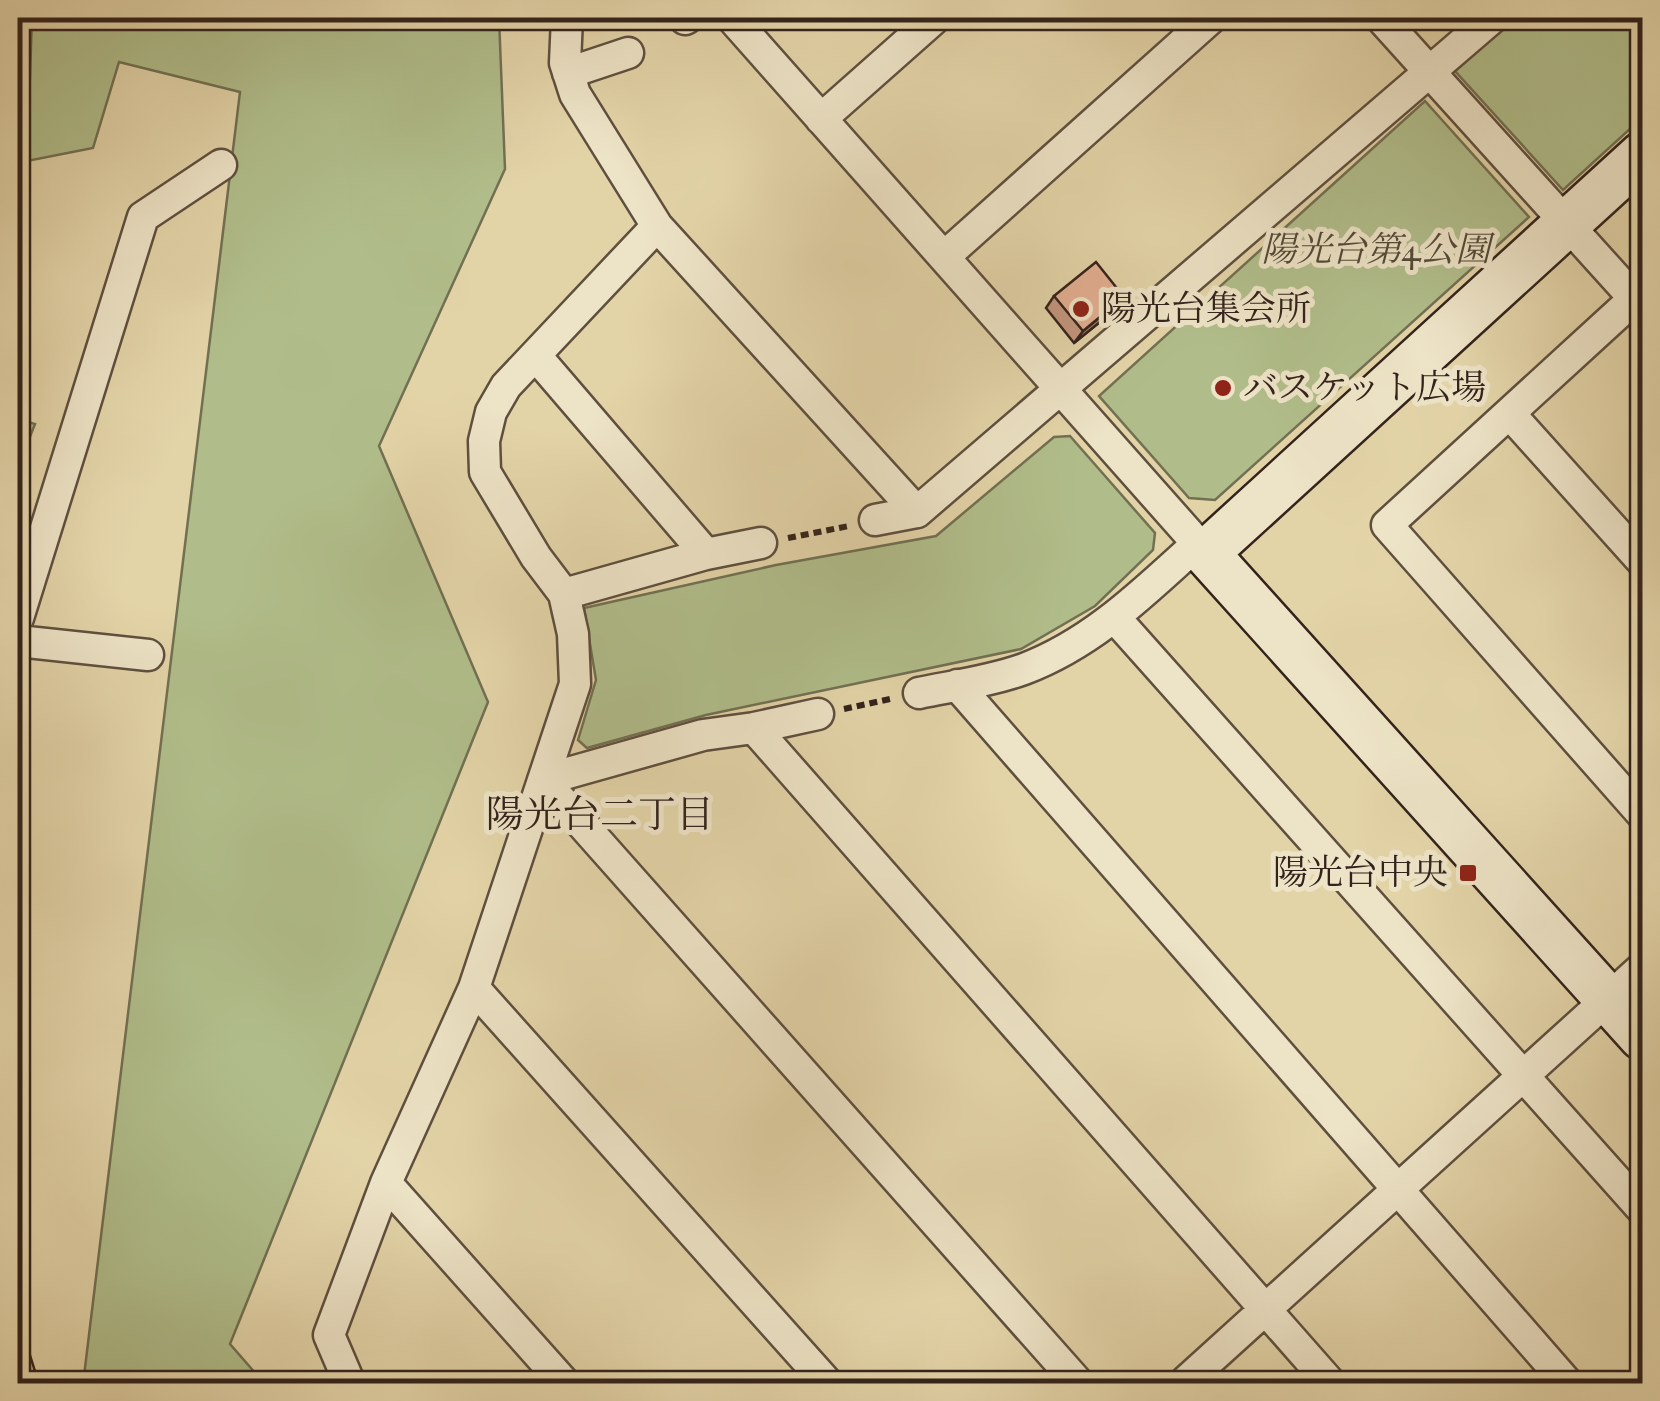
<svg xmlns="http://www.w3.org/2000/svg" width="1660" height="1401" viewBox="0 0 1660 1401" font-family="'IM FELL Double Pica','Noto Serif JP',serif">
<rect width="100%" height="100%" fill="#e3d4a8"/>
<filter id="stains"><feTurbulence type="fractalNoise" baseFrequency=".002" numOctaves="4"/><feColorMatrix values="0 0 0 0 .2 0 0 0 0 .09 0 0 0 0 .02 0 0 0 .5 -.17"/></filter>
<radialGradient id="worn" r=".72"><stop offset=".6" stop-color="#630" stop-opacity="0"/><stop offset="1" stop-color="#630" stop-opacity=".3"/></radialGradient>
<path fill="#b0bd8a" stroke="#727053" stroke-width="2.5" d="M32 18H499L505 169 379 446 488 702 230 1344 264 1383 87 1384 84 1376 240 92 119 62 93 148 27 161Z
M1515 18H1642V118L1563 190 1455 71Z
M1425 101 1529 217 1215 500 1189 498 1099 396Z
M18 419 35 424 18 467Z
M1070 436 1155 533 1153 550 1095 606 1021 649 706 715 587 748 578 740 596 680 584 608 776 565 936 536 1054 437Z"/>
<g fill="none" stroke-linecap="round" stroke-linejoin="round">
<g stroke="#5f4f3f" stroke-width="35">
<path id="street" d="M732 18 1206 553
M1381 18 1642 307
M685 19 687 18
M568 73 628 53
M821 119 935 18
M657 226 917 512 1492 18
M944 257 1211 18
M1635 298 1387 525 1642 814
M536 356 706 554 564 594
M1510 414 1642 561
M875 520 917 512
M706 554 761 543
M18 618 143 217 221 165
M1116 619 1642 1209
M18 641 148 655
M957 685 1568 1384
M919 693C953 686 991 681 1024 669 1093 643 1144 592 1197 544
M754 728 818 714
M474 988 828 1384
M386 1183 565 1384
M350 1384 329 1335 386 1183 474 988 575 684 573 634 564 594 536 557 485 472 484 441 491 412 506 386 657 226 575 94 565 63 567 18
M1079 1384 543 780 703 735 754 728 1331 1384
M1183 1384 1642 968"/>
</g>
<g stroke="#33231c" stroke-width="50">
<path id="secondary" d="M1642 155 1206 553 1642 1037"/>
</g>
<path stroke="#33231c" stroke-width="6" stroke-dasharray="8 5" stroke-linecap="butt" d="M788 538 849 526
M844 709 890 699"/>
<use href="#street" stroke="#ede3c6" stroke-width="30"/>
<use href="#secondary" stroke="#ede3c6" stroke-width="45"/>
</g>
<path fill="#c3967e" stroke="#33231c" stroke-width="2.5" d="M1054 296 1124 297 1116 309 1074 343 1046 308Z"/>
<path fill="#9f7a66" stroke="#33231c" stroke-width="2.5" d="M1124 297 1116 309 1074 343 1083 331Z"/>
<path fill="#e3ae92" stroke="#33231c" stroke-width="2.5" d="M1096 262 1124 297 1083 331 1054 296Z
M18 1317 39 1384H18Z"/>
<g fill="#8f2418" stroke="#ede3c6" stroke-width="4">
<circle cx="1081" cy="309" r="10"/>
<circle cx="1223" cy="388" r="10"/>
<rect x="1458" y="863" width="20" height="20" rx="5"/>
</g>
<g text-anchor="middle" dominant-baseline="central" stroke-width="10" stroke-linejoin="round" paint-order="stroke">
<g font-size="35" font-style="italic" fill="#524a38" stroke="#ede3c6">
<text x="1376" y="250">陽光台第4公園</text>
</g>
<g font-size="35" fill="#33231c" stroke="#ede3c6" text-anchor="start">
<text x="1101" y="309">陽光台集会所</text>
<text x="1243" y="388">バスケット広場</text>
<text x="1448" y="873" text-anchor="end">陽光台中央</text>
</g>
<g font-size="38" fill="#33231c" stroke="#ede3c6">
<text x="600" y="815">陽光台二丁目</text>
</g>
</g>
<rect width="1660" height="1401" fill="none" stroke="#e3d4a8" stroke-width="60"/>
<rect x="20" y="20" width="1620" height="1361" fill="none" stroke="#33231c" stroke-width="5"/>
<rect x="30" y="30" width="1600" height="1341" fill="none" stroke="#33231c" stroke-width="2.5"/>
<rect width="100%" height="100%" filter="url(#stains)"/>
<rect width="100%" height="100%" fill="url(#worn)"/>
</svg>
